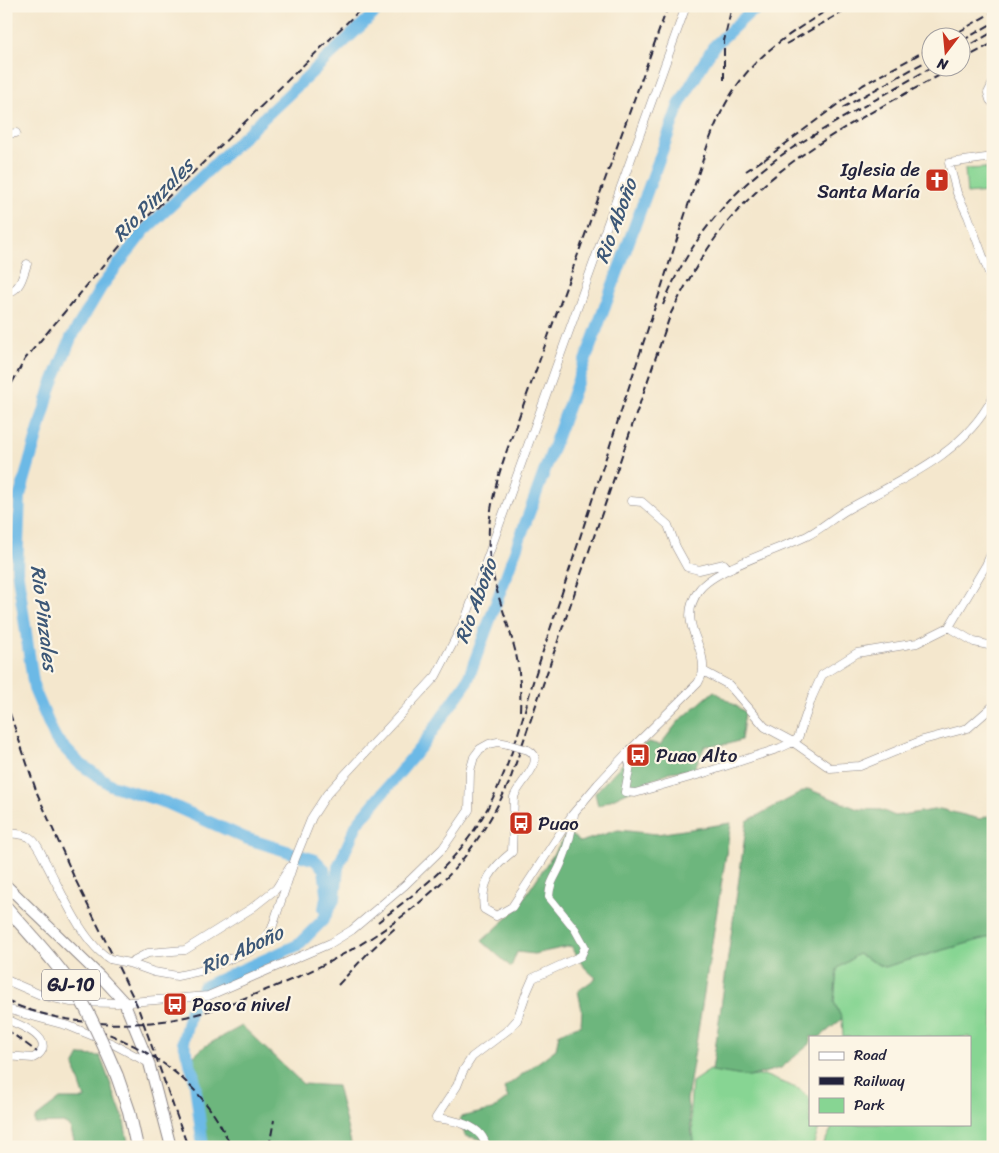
<svg xmlns="http://www.w3.org/2000/svg" width="999" height="1153" viewBox="0 0 999 1153" font-family="Sriracha,sans-serif">
<rect width="100%" height="100%" fill="#fcf5e5"/>
<filter id="ink" filterUnits="userSpaceOnUse"><feTurbulence type="fractalNoise" baseFrequency=".02" numOctaves="2"/><feDisplacementMap in="SourceGraphic" scale="10" xChannelSelector="R" yChannelSelector="G"/><feConvolveMatrix kernelMatrix="1 2 1 2 8 2 1 2 1" color-interpolation-filters="sRGB"/></filter>
<filter id="wash" filterUnits="userSpaceOnUse"><feTurbulence type="fractalNoise" baseFrequency=".0096" numOctaves="4" result="noise"/><feDisplacementMap in="SourceGraphic" scale="20" xChannelSelector="R" yChannelSelector="G"/><feGaussianBlur stdDeviation="1.12" result="paint"/><feColorMatrix in="noise" values="0 0 0 0 0 0 0 0 0 0 0 0 0 0 0 0 0 1.4 0 .05"/><feComposite in="paint" operator="in"/></filter>
<g filter="url(#wash)">
<rect width="100%" height="100%" fill="#f4e7cd"/>
<path fill="#87d593" stroke="#547c67" d="M987 168V192L967 194 965 169Z
M993 936V1147H822L833 1126 832 1124H970V1037H843L842 1019 834 1002 837 969 858 954 884 967Z
M710 1070 749 1077 764 1075 801 1090 810 1099V1124H820L813 1147H695L690 1109 692 1082Z"/>
<path fill="#6db67d" stroke="#486c5c" d="M714 691 745 712 741 740 728 744 705 746 694 769 669 772 598 806 595 793 637 748 649 742 660 745 678 722Z
M808 789 858 809 881 810 895 816 940 809 980 819 993 814V936L884 967 858 954 837 969 834 1002 842 1019 820 1037H810V1044L781 1068 749 1077 712 1071 747 821Z
M731 823 687 1100 694 1147H480L485 1140 465 1136 460 1117 492 1110 508 1098 504 1088 556 1049 559 1033 581 1025 582 1010 578 991 596 978 585 968 571 946 534 954 517 952 511 967 482 941 516 910 568 832 580 842 618 830 657 834Z
M242 1026 303 1084 337 1086 352 1147H203L206 1129 189 1080 193 1057 205 1046Z
M80 1055 100 1056 123 1117 129 1147H76L70 1127 63 1123 35 1124V1118L60 1099H85L74 1066Z"/>
<g fill="none" stroke-linecap="round" stroke-linejoin="round">
<path stroke="#6cb9e6" stroke-width="12" d="M324 909 327 893 324 869 315 860 245 838 167 803 111 785 79 763 55 738 34 689 17 569 20 495 51 387 71 338 102 286 143 232 382 6
M203 1147 194 1076 183 1041 191 1009 203 987 298 945 323 920 335 898 338 867 357 824 424 743 467 682 679 105 713 47 748 14 762 6"/>
</g>
</g>
<g filter="url(#ink)">
<g fill="none" stroke-linecap="round" stroke-linejoin="round">
<g stroke="#8b8484" stroke-width="9">
<path id="minor" d="M993 83 988 93 990 100 993 103
M6 134 16 133
M993 157 949 163 957 193 968 216 993 284
M6 291 10 292C21 288 23 275 27 264
M631 501 642 502 668 525 676 547 687 567 699 570 724 564 729 570
M949 627 986 565 993 550
M949 627 974 642 993 646
M703 671 729 685 765 727 793 742 830 768 860 766 923 740 968 728 993 706
M528 750C548 760 518 783 514 797L512 852C492 868 480 883 484 909L496 916 512 907 572 815 598 784 626 754 698 683C700 679 703 674 703 669 705 642 676 622 699 590 715 568 781 549 807 536 821 529 834 517 848 509 902 479 963 455 993 397
M626 754 630 765 625 792 635 793 701 774 780 748 793 742 798 738 812 697 822 675 857 653 917 643 949 627
M6 834C12 833 23 834 29 837 37 842 42 855 46 863 61 891 83 944 110 959
M129 963 154 972 177 976 200 971 252 950 271 931 295 859 312 817 327 794 436 676 465 620 686 6
M129 963 148 953 185 950 252 908 276 889 290 867
M6 980 41 995 71 1002 117 1003 208 996 331 943 352 930 405 885 443 848 469 810 470 771 474 757 480 749 489 744 498 742 508 744
M6 1009 69 1026 113 1044 149 1063
M6 1019C17 1024 48 1035 42 1050 40 1054 37 1056 33 1058L6 1056
M486 1147C483 1125 454 1120 436 1118L457 1086 463 1071 472 1057 509 1029 517 1020 526 994 533 978 581 956 585 947 575 929 549 897C550 881 555 878 561 864 568 847 572 832 574 814"/>
</g>
<g stroke="#8b8484" stroke-width="12">
<path id="tertiary" d="M6 885 100 976 124 1002 149 1063 171 1147"/>
</g>
<g stroke="#8b8484" stroke-width="14">
<path id="trunk" d="M117 1076 129 1111 137 1147"/>
</g>
<use href="#minor" stroke="#fff" stroke-width="8"/>
<use href="#tertiary" stroke="#fff" stroke-width="10"/>
<use href="#trunk" stroke="#fff" stroke-width="12"/>
<path stroke="#22223b" stroke-width="2" stroke-dasharray="8 4" stroke-linecap="butt" d="M948 38 993 12
M962 41 993 23
M786 44 853 6
M962 50 993 32
M962 60 993 43
M724 80V41L732 6
M842 108 932 58
M764 160 863 85 932 47
M746 171 767 157
M663 305C686 247 725 197 775 160 795 145 818 133 839 120 870 103 901 85 932 67
M6 394 25 359 131 233 364 6
M6 702 37 793 74 877 137 1005 188 1147
M520 711C521 691 520 670 515 650 508 622 496 594 491 566 484 526 494 487 507 450L668 6
M378 922C400 905 423 888 443 868 495 816 513 754 532 685L707 147C734 70 767 47 834 6
M338 985 369 952 395 928
M6 1001C55 1022 110 1028 163 1021 193 1017 222 1007 250 996 319 971 388 935 441 883 471 854 491 820 509 783L671 313C686 284 702 255 722 229 781 154 871 113 953 68
M87 1026C149 1047 205 1083 231 1147
M6 1029 37 1052
M269 1147 274 1120"/>
<g stroke="#8b8484" stroke-width="9" stroke-linecap="butt">
<path id="minor-bridge" d="M508 744 528 750
M110 959 129 963"/>
</g>
<g stroke="#8b8484" stroke-width="14" stroke-linecap="butt">
<path id="trunk-bridge" d="M6 907C31 936 58 964 79 996 94 1022 105 1048 117 1076"/>
</g>
<use href="#minor-bridge" stroke="#fff" stroke-width="8"/>
<use href="#trunk-bridge" stroke="#fff" stroke-width="12"/>
</g>
</g>
<defs>
<g id="church-square" transform="scale(1.25)"><rect x="-9" y="-9" width="18" height="18" rx="4" fill="#c8321e" stroke="#fcf5e5"/><path d="M-1.2-6h2.4v3.5h3.3v2.4h-3.3V6h-2.4V-.1h-3.3v-2.4h3.3Z" fill="#fff"/></g>
<g id="bus-square" transform="scale(1.25)"><rect x="-9" y="-9" width="18" height="18" rx="4" fill="#c8321e" stroke="#fcf5e5"/><path d="M-5-6H5V4H4V6H2V4H-2V6H-4V4H-5ZM-3.5-4V0h7V-4ZM-3.5 1.2v1.5H-2V1.2ZM2 1.2v1.5H3.5V1.2Z" fill="#fff"/></g>
</defs>
<g fill-rule="evenodd">
<use href="#church-square" x="937" y="180"/>
<use href="#bus-square" x="638" y="755"/>
<use href="#bus-square" x="521" y="823"/>
<use href="#bus-square" x="175" y="1004"/>
</g>
<g text-anchor="middle" dominant-baseline="central" stroke-width="4.5" stroke-linejoin="round" paint-order="stroke">
<rect fill="#fcf5e5" stroke="#63616e" stroke-width="1" x="42" y="969.5" width="58" height="31" rx="4"/>
<g font-size="18" font-weight="bold" fill="#22223b">
<text x="71" y="985">GJ-10</text>
</g>
<g font-size="19" fill="#22223b" stroke="#fcf5e5" text-anchor="start">
<text x="920" y="169" text-anchor="end">Iglesia de<tspan x="920" dy="22">Santa María</tspan></text>
<text x="656" y="755">Puao Alto</text>
<text x="538" y="823">Puao</text>
<text x="192" y="1004">Paso a nivel</text>
</g>
<g font-size="20" font-style="italic" fill="#3c5777" stroke="#fcf5e5">
<text transform="translate(153 200) rotate(-46)">Rio Pinzales</text>
<text transform="translate(616 221) rotate(-70)">Rio Aboño</text>
<text transform="translate(476 601) rotate(-70)">Rio Aboño</text>
<text transform="translate(44 618) rotate(83)">Rio Pinzales</text>
<text transform="translate(242 950) rotate(-25)">Rio Aboño</text>
</g>
</g>
<rect width="999" height="1153" fill="none" stroke="#fcf5e5" stroke-width="25"/>
<rect x="809" y="1036" width="162" height="90" fill="#fcf5e5" stroke="#a5a1a1"/>
<rect x="819" y="1052" width="25" height="8" fill="#ffffff" stroke="#a5a1a1"/>
<text x="854" y="1060" font-size="15" fill="#22223b">Road</text>
<rect x="819" y="1077" width="25" height="8" fill="#22223b" stroke="#a5a1a1"/>
<text x="854" y="1086" font-size="15" fill="#22223b">Railway</text>
<rect x="819" y="1098" width="25" height="15" fill="#87d593" stroke="#a5a1a1"/>
<text x="854" y="1110" font-size="15" fill="#22223b">Park</text>
<g transform="translate(946 52) rotate(196)"><circle r="24" fill="#fcf5e5" stroke="#a5a1a1"/>
<path d="M0-4L9 19L0 12L-9 19Z" fill="#c8321e"/>
<text y="-8" font-size="14" font-weight="bold" text-anchor="middle" fill="#22223b">N</text>
</g>
</svg>
